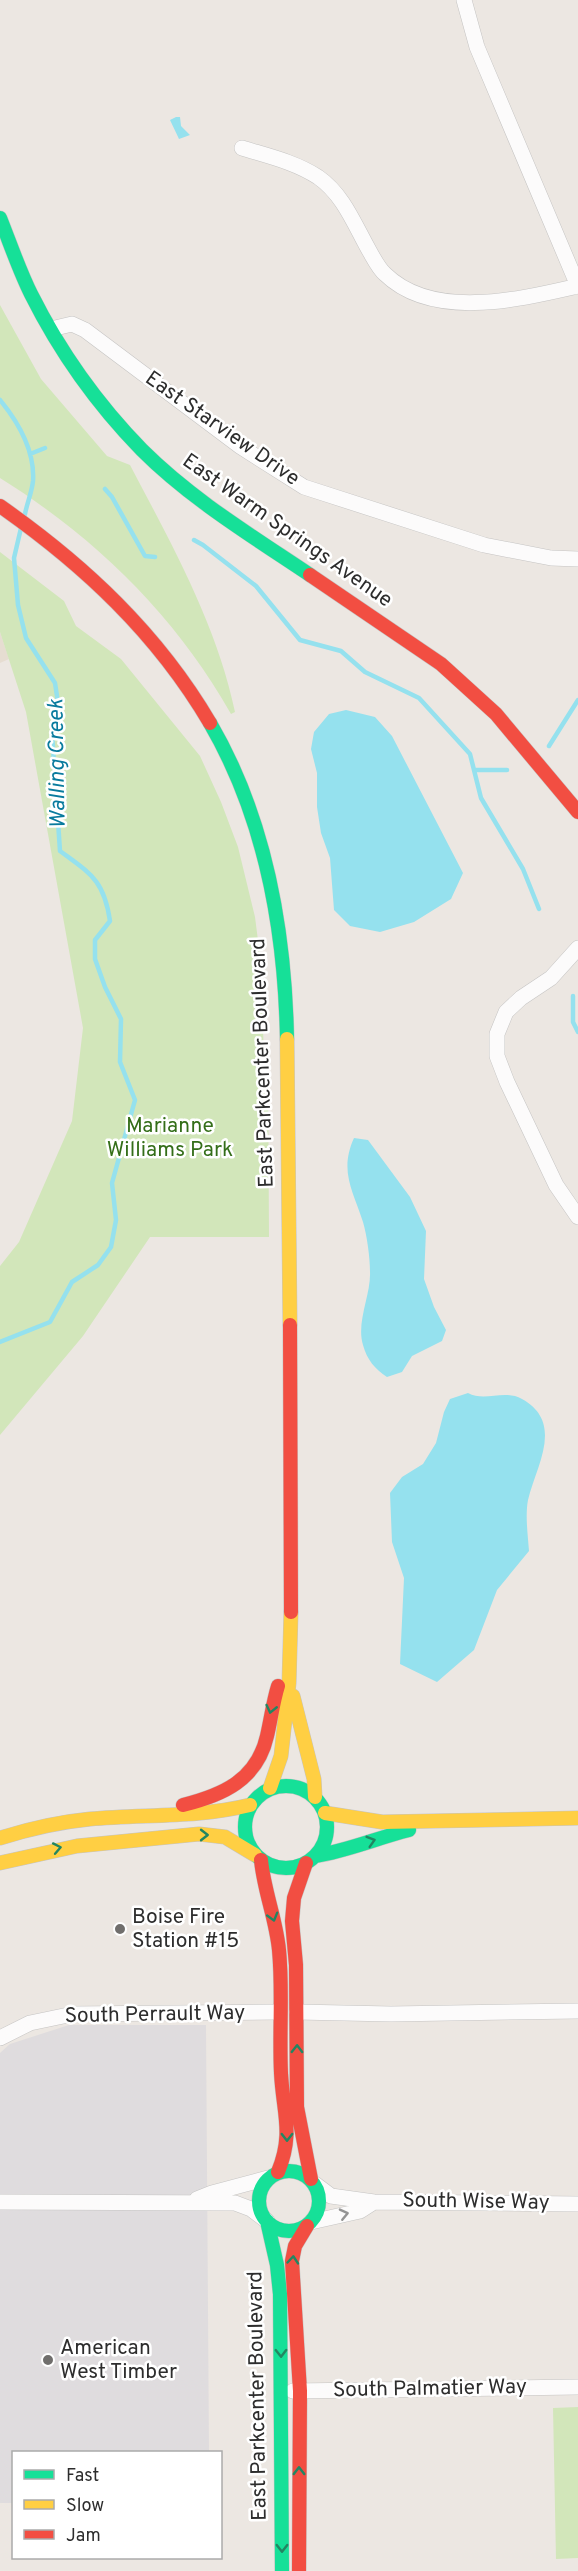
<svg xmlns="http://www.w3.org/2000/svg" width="578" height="2571" viewBox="0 0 578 2571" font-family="Overpass,sans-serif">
<rect width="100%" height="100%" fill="#ece7e2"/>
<path fill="#dfdcde" d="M69 2025H206L209 2452H14L13 2503H0V2053L10 2044Z"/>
<path fill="#e6ddd1" d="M0 632 9 659 0 663Z"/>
<path fill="#d2e6ba" d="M0 305 41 379 107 456 130 465C171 543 217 625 235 712L231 714C175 615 96 538 0 478Z
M0 552 64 601 76 626 121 659 200 756 221 802 238 847 255 917 261 964 264 1060 268 1061 269 1237H150L83 1336 0 1435V1266L19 1242 72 1121 83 1028 26 712 0 632Z
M578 2407V2558L556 2559 553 2408Z"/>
<path fill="#95e1ee" d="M176 117H180L181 126 190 135 179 139 170 120Z
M346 710 375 717 392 736 463 873 451 899 414 922 380 932 350 926 334 910 330 858 321 833 317 807V773L311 749 314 732 329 714Z
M354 1138 368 1140 410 1197 426 1231 424 1279 434 1307 446 1330 442 1341 412 1356 402 1372 387 1377C375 1369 367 1360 363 1345 356 1322 371 1295 370 1272 370 1257 367 1236 363 1222 353 1191 339 1171 354 1138Z
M468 1393C485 1402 504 1389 522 1399 565 1423 536 1466 528 1500 525 1516 528 1536 529 1551L497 1590 474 1650 437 1682 400 1664 404 1578 392 1542 390 1493 402 1477 423 1464 436 1443 444 1412 450 1399Z"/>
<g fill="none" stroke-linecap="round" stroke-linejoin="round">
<path stroke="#95e1ee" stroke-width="4.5" d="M0 400C18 422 35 451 33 481 32 492 27 503 25 514
M30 454 45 448
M105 489 112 497 145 556 155 557
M194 540 203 545 256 586 300 640 341 651 365 672 419 698 470 754 481 798 523 869 539 909
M549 746 578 700
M475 770H507
M573 996V1022L578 1032
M0 1342 50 1322 72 1282 98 1265 111 1247 116 1220 112 1183 135 1100 120 1062 121 1019 105 987 95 959V940L110 921C104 880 91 874 60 851L52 733 59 709 55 683 26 638 18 605 14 558 21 528"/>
<g stroke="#c5c4c3" stroke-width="16">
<path id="street" d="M464 0 477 47 578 286
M242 148C268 156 295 162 318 177 344 195 355 226 370 252 374 259 379 269 385 274 433 321 521 299 578 286
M51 329 72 324 85 330 241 447 304 487 484 545 551 558 578 559
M578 948 551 978 521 998 506 1012 497 1034V1056L507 1082 556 1185 578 1217
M297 2012 391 2014 578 2011
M0 2038 30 2023 73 2014 278 2012
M315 2184 331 2196 374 2202 578 2204
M197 2199 212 2193 268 2178
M0 2202 235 2203 251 2209 267 2221
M311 2222 360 2211 374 2202
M293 2391 578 2387"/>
</g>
<g stroke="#c5c4c3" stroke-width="15">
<path id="fast" d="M0 218C10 243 19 270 31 294 59 350 98 405 142 450 191 499 252 536 310 575
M210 723C266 819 285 929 287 1039
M245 1827a41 41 0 1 1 82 0a41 41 0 1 1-82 0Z
M315 1856C347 1851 377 1838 409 1830
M259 2201a30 30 0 1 1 60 0a30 30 0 1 1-60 0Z
M267 2221 277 2265 280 2294 282 2571"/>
</g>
<g stroke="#c5c4c3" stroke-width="15">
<path id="slow" d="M287 1039 290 1325
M293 1696 314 1779 315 1797
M270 1788 281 1756 289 1683 291 1612
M325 1813 382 1822 578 1818
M0 1838C29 1829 59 1822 90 1819 144 1814 197 1818 250 1805
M0 1863 77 1846 199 1834 225 1837 255 1855"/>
</g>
<g stroke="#c5c4c3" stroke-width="15">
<path id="jam" d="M0 506C84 565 157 633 210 723
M310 575 441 664 496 714 578 812
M290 1325 291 1612
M183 1805C223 1795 257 1780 267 1736 271 1719 273 1702 278 1686
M261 1860C264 1891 276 1919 279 1950 283 1990 279 2032 281 2073 283 2113 294 2133 278 2172
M306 1863 294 1898 292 1921 296 1965 297 2107 311 2179
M299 2571 300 2391 292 2261 295 2246 307 2226"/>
</g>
<use href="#street" stroke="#fcfbfb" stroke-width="15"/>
<use href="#fast" stroke="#16e098" stroke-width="14"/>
<use href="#slow" stroke="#ffcf43" stroke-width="14"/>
<use href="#jam" stroke="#f24e42" stroke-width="14"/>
</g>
<defs><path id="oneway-chevron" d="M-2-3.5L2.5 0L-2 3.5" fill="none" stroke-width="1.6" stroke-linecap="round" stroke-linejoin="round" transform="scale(1.5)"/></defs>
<g stroke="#228662">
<use href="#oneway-chevron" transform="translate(271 1709) rotate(103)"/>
<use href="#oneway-chevron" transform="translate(204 1835)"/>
<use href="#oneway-chevron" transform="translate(371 1841) rotate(-17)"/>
<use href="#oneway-chevron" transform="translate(57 1848) rotate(-11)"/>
<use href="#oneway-chevron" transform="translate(273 1917) rotate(74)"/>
<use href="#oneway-chevron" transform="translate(297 2049) rotate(-89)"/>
<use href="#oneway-chevron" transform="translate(287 2137) rotate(90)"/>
<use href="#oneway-chevron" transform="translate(293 2260) rotate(-85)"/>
<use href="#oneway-chevron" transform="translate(281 2353) rotate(89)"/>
<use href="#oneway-chevron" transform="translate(299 2471) rotate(-90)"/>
<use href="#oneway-chevron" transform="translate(282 2548) rotate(90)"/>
</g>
<use stroke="#949494" href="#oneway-chevron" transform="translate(344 2214) rotate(-13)"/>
<g fill="#706e6c" stroke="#fff" stroke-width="2">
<circle cx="120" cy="1929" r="6"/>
<circle cx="48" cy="2360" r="6"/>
</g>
<g text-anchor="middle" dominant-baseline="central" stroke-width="5" stroke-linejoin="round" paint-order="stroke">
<g font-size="21" fill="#2d2d2d" stroke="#fff">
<text transform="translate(222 429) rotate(35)">East Starview Drive</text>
<text transform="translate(287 531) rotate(35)">East Warm Springs Avenue</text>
<text transform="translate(263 1063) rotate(-92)">East Parkcenter Boulevard</text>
<text transform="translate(155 2015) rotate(-1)">South Perrault Way</text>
<text transform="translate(476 2202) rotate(1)">South Wise Way</text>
<text transform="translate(430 2389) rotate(-1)">South Palmatier Way</text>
<text transform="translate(258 2396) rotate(-91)">East Parkcenter Boulevard</text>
</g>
<g font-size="21" fill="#346e19" stroke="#fff">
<text x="170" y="1126">Marianne<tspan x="170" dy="24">Williams Park</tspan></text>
</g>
<g font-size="21" fill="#2d2d2d" stroke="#fff" text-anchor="start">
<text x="132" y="1917">Boise Fire<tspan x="132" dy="24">Station #15</tspan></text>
<text x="60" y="2348">American<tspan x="60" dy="24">West Timber</tspan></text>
</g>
<g font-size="22" font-style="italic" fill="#097b9e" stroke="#fff">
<text transform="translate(58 764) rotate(-91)">Walling Creek</text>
</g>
</g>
<rect x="12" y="2451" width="210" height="108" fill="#ffffff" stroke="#ababab" stroke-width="1.5"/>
<rect x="24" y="2470" width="30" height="9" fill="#16e098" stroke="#ababab" stroke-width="1.5"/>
<text x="66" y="2481" font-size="18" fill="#2d2d2d">Fast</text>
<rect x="24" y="2500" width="30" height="9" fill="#ffcf43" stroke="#ababab" stroke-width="1.5"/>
<text x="66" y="2511" font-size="18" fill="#2d2d2d">Slow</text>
<rect x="24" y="2530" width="30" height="9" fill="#f24e42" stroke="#ababab" stroke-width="1.5"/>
<text x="66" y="2541" font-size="18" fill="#2d2d2d">Jam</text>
</svg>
